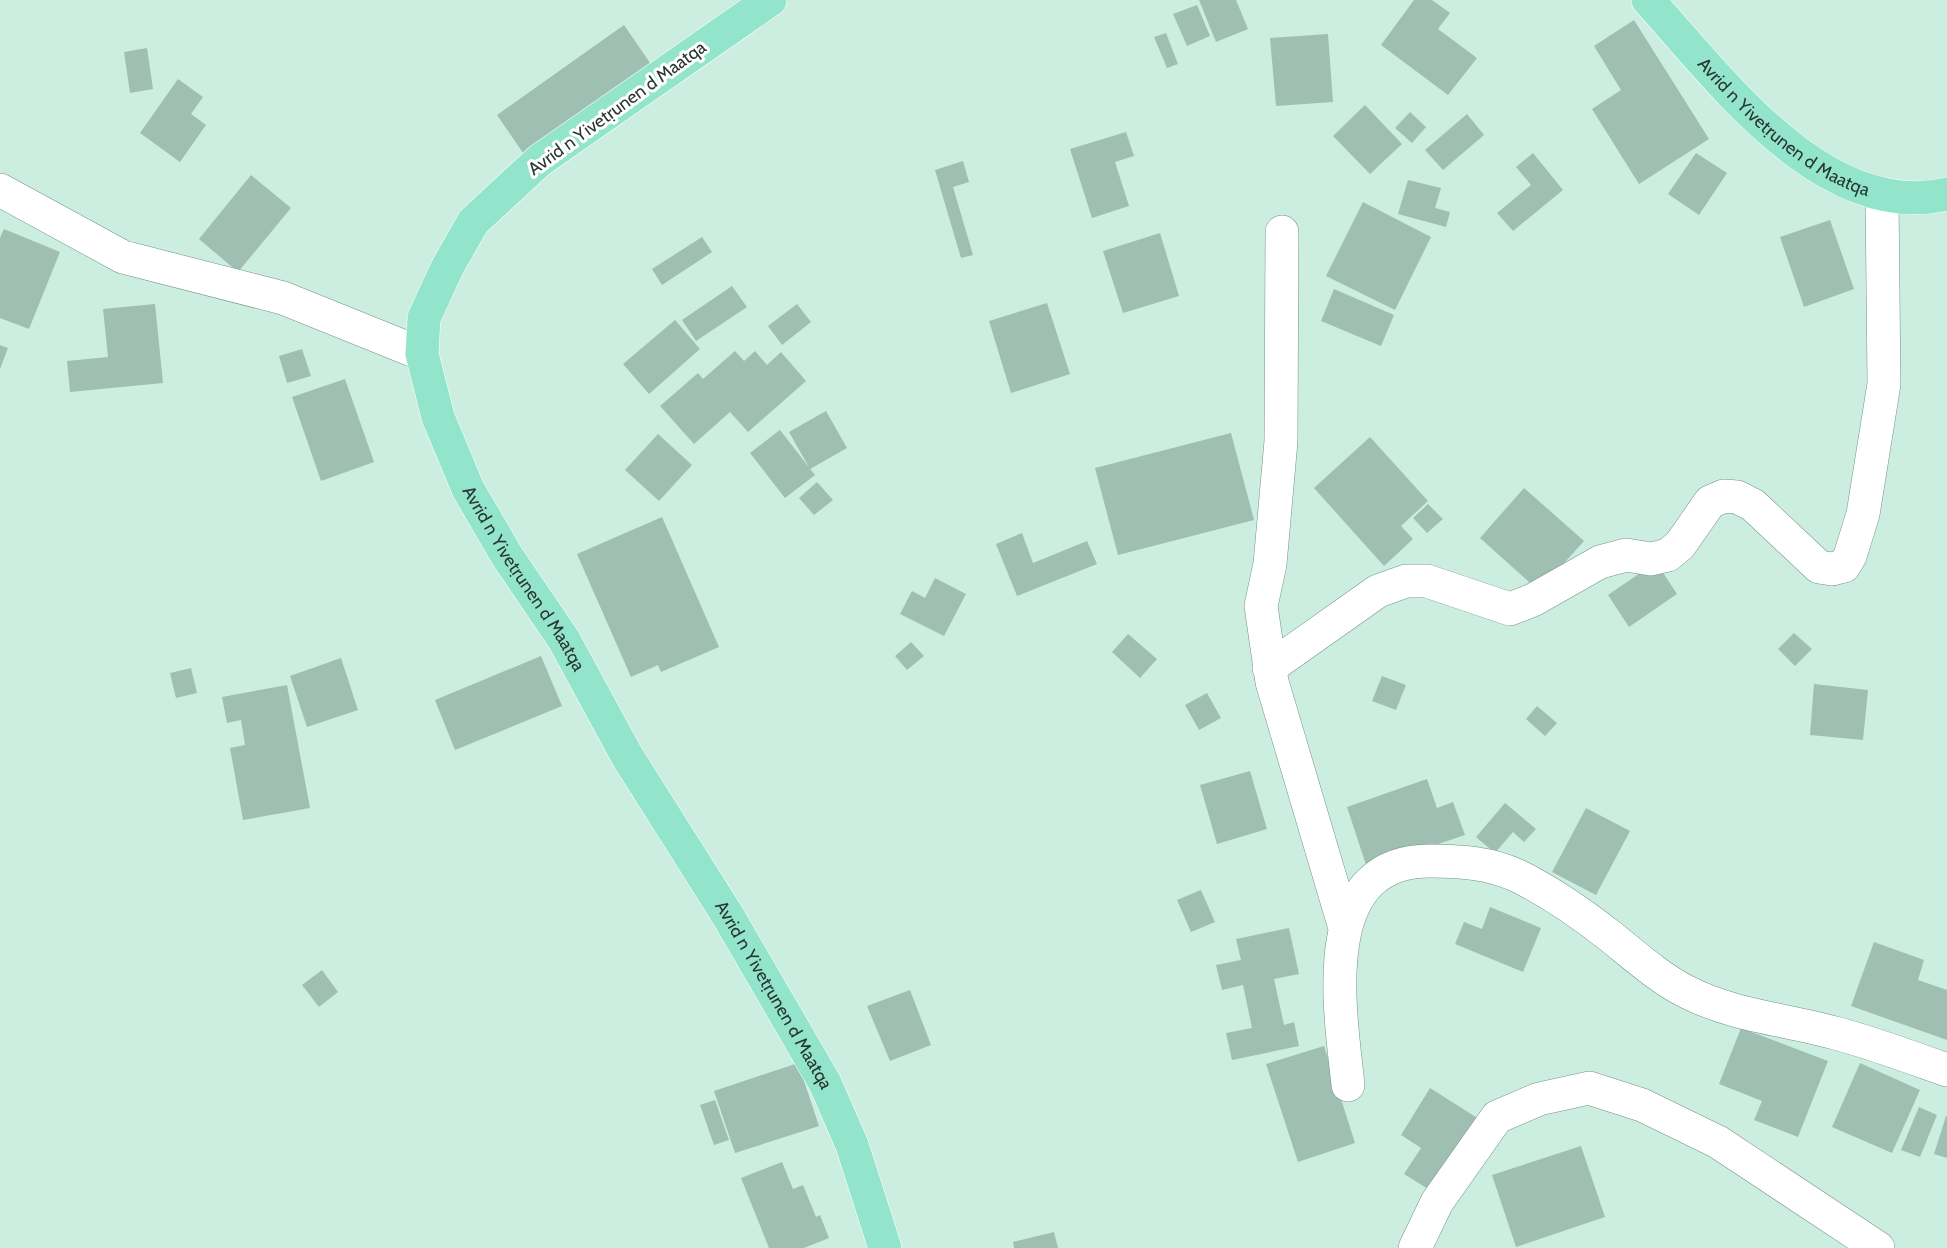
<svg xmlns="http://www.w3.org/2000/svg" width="1947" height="1248" viewBox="0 0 1947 1248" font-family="Cabin,sans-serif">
<rect width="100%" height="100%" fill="#cceee0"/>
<path fill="#9ebfb1" d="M1199 0H1236L1248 29 1216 42Z
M1414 0H1432L1450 13 1438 29 1477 58 1448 95 1381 45Z
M1197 5 1210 36 1187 46 1173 14Z
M1634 20 1709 139 1639 184 1592 109 1621 90 1594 46Z
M624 25 659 76 532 166 497 115Z
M1166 33 1178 64 1167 68 1154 37Z
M1328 34 1333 102 1276 106 1270 38Z
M147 48 153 89 130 93 124 52Z
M178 79 203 97 191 114 206 125 180 162 140 133Z
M1365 105 1402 144 1370 174 1333 136Z
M1410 112 1426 127 1412 143 1395 128Z
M1467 114 1484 135 1443 170 1425 150Z
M1126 132 1134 156 1115 162 1129 206 1092 218 1070 149Z
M1533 153 1563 190 1513 231 1497 213 1531 185 1516 167Z
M1696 153 1727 173 1699 215 1668 194Z
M963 161 969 182 953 187 973 255 961 258 935 170Z
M251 175 291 208 238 272 199 239Z
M1408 180 1441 188 1435 208 1450 212 1446 227 1398 214Z
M1363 202 1431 237 1395 310 1326 276Z
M1830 220 1854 289 1804 307 1780 237Z
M4 229 60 252 29 329 0 318V238Z
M1160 233 1179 296 1123 313 1103 251Z
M702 237 712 252 662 285 652 269Z
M732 286 747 307 696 341 682 320Z
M1334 289 1394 315 1381 346 1321 321Z
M1047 303 1070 374 1011 393 989 321Z
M155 304 163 383 70 392 67 361 108 357 103 309Z
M797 304 811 322 782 345 768 326Z
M675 320 700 349 649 394 623 364Z
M0 345 8 348 0 369Z
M302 349 311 376 287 383 279 356Z
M735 351 744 361 755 351 767 365 781 352 806 381 748 432 730 412 694 444 660 406 698 373 703 379Z
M345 379 374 462 321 481 292 397Z
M826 411 847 448 810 469 789 432Z
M780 430 815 475 785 498 750 453Z
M1231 433 1254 520 1118 555 1095 468Z
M658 434 692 465 659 501 625 470Z
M1370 437 1428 501 1401 526 1413 539 1384 566 1314 488Z
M817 482 833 500 814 515 799 498Z
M1524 488 1584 541 1539 591 1480 538Z
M1428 504 1443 519 1427 533 1413 518Z
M662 517 719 647 661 672 658 665 631 677 577 554Z
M1022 533 1033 563 1087 541 1097 564 1017 596 996 544Z
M1656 562 1677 594 1629 627 1608 595Z
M935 578 966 594 944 636 900 614 912 591 925 598Z
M1794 633 1812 649 1795 666 1778 649Z
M1128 634 1157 659 1140 678 1112 652Z
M911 642 924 656 907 670 895 656Z
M541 656 562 706 455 750 435 700Z
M341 658 358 710 307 727 290 676Z
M191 668 197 693 176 698 170 673Z
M1382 676 1406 685 1396 710 1372 701Z
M1814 684 1868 690 1863 740 1810 735Z
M287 685 310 808 243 820 230 748 245 745 241 720 227 723 222 697Z
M1207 693 1221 718 1199 730 1185 705Z
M1537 706 1557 723 1545 736 1526 719Z
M1250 771 1267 829 1217 844 1200 785Z
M1427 779 1437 808 1453 802 1465 835 1367 868 1347 807Z
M1505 803 1536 829 1524 842 1513 832 1495 853 1476 837Z
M1586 808 1630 831 1596 895 1552 872Z
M1201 890 1215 922 1191 932 1177 900Z
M1490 907 1541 928 1523 972 1455 944 1464 922 1482 929Z
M1289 928 1299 974 1274 979 1284 1025 1294 1022 1299 1046 1232 1060 1226 1033 1252 1028 1243 985 1222 990 1216 965 1241 960 1236 939Z
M1874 942 1924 960 1918 980 1947 990V1040L1851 1006Z
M322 970 338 992 319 1007 302 985Z
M910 990 931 1045 890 1061 867 1006Z
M1741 1028 1828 1061 1798 1137 1754 1120 1762 1101 1719 1084Z
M1324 1046 1355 1143 1298 1162 1266 1064Z
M798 1063 819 1126 735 1153 714 1091Z
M1860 1063 1920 1090 1892 1153 1832 1127Z
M1430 1088 1482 1121 1436 1194 1404 1174 1421 1148 1401 1135Z
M715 1100 729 1140 714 1145 700 1105Z
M1919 1107 1937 1115 1920 1157 1901 1150Z
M1946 1116H1947V1158L1934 1154Z
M1581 1146 1605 1217 1516 1247 1492 1175Z
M782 1162 793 1189 803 1185 816 1217 820 1215 829 1238 804 1248H769L741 1178Z
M1054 1232 1058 1248H1014L1013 1242Z"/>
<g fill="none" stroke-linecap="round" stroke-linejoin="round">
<g stroke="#749387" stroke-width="34">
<path id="minor" d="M0 190 123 257 283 298 422 354
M1282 232 1281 441 1270 564 1261 606 1272 682 1345 928
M1269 668 1378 591 1406 581H1427L1510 609 1533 600 1600 562 1626 555 1651 559 1668 555 1680 545 1710 502 1724 496 1737 497 1753 505 1819 567 1832 569 1844 566 1850 556 1863 514 1884 384 1882 195
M1348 1085C1340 1009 1314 861 1430 861 1461 861 1490 863 1518 876 1550 892 1582 914 1610 936 1634 955 1659 978 1687 992 1734 1016 1785 1019 1835 1033 1873 1043 1910 1057 1947 1070
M1415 1248 1437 1202 1497 1117 1539 1099 1589 1088 1642 1105 1718 1142 1878 1248"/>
</g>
<g stroke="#fff" stroke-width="34">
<g id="major">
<path id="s1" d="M770 0 540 160 473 222 447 268 424 318 422 354 438 417 468 489 507 556 564 640 627 756 728 916 825 1083 852 1145 885 1248"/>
<path id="s2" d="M1648 0C1720 79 1824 223 1947 194"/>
</g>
</g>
<use href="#minor" stroke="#fff" stroke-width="33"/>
<use href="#major" stroke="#92e5cb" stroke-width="33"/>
</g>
<g text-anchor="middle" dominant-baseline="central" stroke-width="6" stroke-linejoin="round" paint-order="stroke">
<g font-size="18" fill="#293631" stroke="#fff">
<text transform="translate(617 108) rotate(-36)">Avrid n Yivetṛunen d Maatqa</text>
<text stroke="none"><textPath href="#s2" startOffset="188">Avrid n Yivetṛunen d Maatqa</textPath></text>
<text stroke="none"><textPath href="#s1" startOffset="764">Avrid n Yivetṛunen d Maatqa</textPath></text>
<text stroke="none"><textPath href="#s1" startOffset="1250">Avrid n Yivetṛunen d Maatqa</textPath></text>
</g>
</g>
</svg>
